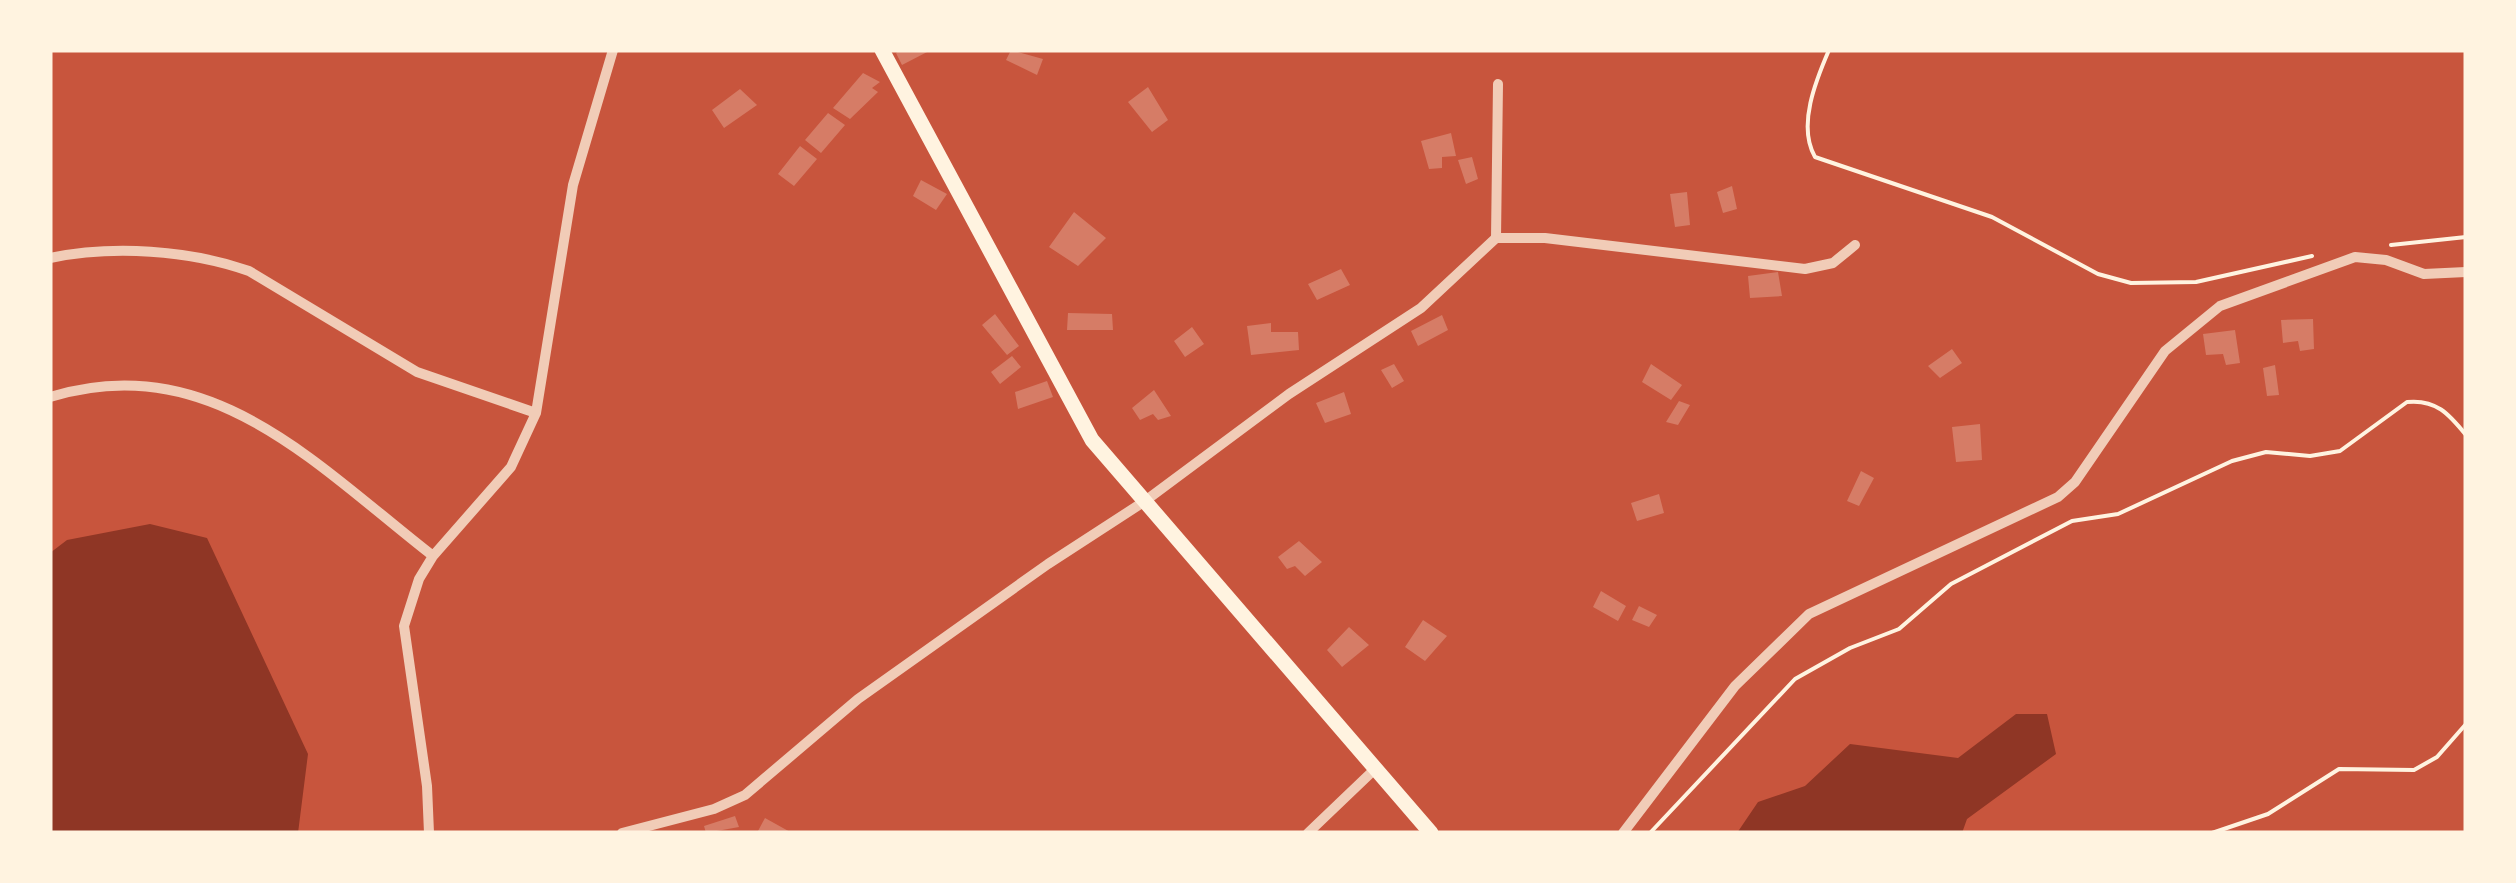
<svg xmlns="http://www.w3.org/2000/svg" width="2516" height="883" viewBox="0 0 2516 883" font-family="Commissioner,sans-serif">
<rect width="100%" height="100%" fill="#c8553d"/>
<path fill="#8f3625" d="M150 524 207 538 308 754 298 833H50V553L67 540Z
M2016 714H2047L2056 754 1967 819 1962 833H1737L1758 802 1805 786 1850 744 1958 758Z"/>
<path fill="#d67c66" d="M900 50H931L902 65 896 53Z
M1011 50 1043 59 1037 75 1006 60Z
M863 73 880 82 872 88 878 92 850 119 833 108Z
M1148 87 1168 120 1152 132 1128 102Z
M740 89 757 105 724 128 712 110Z
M828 113 845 125 821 153 805 140Z
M1451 133 1456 156 1442 157V168L1429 169 1421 141Z
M800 146 817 159 794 186 778 174Z
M1472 157 1478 179 1466 184 1458 160Z
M921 180 947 194 936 210 913 196Z
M1732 186 1737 209 1723 213 1717 192Z
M1687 192 1690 225 1675 227 1670 194Z
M1074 212 1106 238 1078 266 1049 247Z
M1341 269 1350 285 1317 300 1308 284Z
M1778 272 1782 296 1750 298 1748 276Z
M1068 313 1112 314 1113 330H1067Z
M995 314 1019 346 1007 355 982 325Z
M1442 315 1448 330 1418 346 1411 331Z
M2313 319 2314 349 2300 351 2298 341 2283 343 2281 320Z
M1271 323V332H1298L1299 350 1251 355 1247 326Z
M1192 327 1204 344 1185 357 1174 341Z
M2235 330 2240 363 2226 365 2223 354 2206 355 2203 334Z
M1952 349 1962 363 1940 378 1928 366Z
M1012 356 1021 367 1000 384 991 372Z
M1394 364 1404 381 1392 388 1381 370Z
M1651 364 1682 385 1671 400 1642 382Z
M2275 365 2279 395 2267 396 2263 368Z
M1047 381 1053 397 1018 409 1015 392Z
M1154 390 1171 416 1158 420 1153 414 1140 420 1132 408Z
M1344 392 1351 414 1325 423 1316 403Z
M1679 401 1690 405 1678 425 1666 422Z
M1980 424 1982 460 1956 462 1952 427Z
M1861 471 1874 478 1859 506 1847 501Z
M1659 494 1664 513 1637 521 1631 503Z
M1299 541 1322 562 1305 576 1295 566 1287 569 1278 557Z
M1601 591 1626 606 1618 621 1593 607Z
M1639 606 1657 615 1649 627 1632 620Z
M1423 620 1447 636 1425 661 1405 647Z
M1349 627 1369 645 1342 667 1327 650Z
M735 816 739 827 706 833 704 826Z
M765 818 792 833 758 831Z"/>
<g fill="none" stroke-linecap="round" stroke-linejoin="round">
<path stroke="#fff3e0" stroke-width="4" d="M1829 50C1816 80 1797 126 1815 157L1992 217 2098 274 2131 283 2196 282 2312 256
M2391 245 2466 237
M1650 833 1795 679 1850 648 1899 629 1951 584 2072 521 2118 514 2232 461 2266 452 2310 456 2340 451 2407 402C2436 399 2449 414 2466 435
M2212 833 2268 814 2339 769 2414 770 2437 757 2466 724"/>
<path stroke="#f1ccb7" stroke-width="10" d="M1496 238H1545L1805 269 1833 263 1855 245
M50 258C113 245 189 250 249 271L417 372 536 413
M50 397C211 348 317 466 433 556
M429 833 427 786 404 626 419 579 433 556 511 467 536 413 573 185 613 50
M622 833 714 809 745 795 858 699 1048 564 1145 501 1289 394 1421 308 1496 238 1498 84
M1308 833 1376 768
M1623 833 1735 686 1809 614 2058 497 2075 482 2165 351 2220 306 2355 257 2386 260 2424 274 2466 272"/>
<path stroke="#fff3e0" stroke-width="15" d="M882 50 1092 440 1431 833"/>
</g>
<rect width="2516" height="883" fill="none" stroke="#fff3e0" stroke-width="105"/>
</svg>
